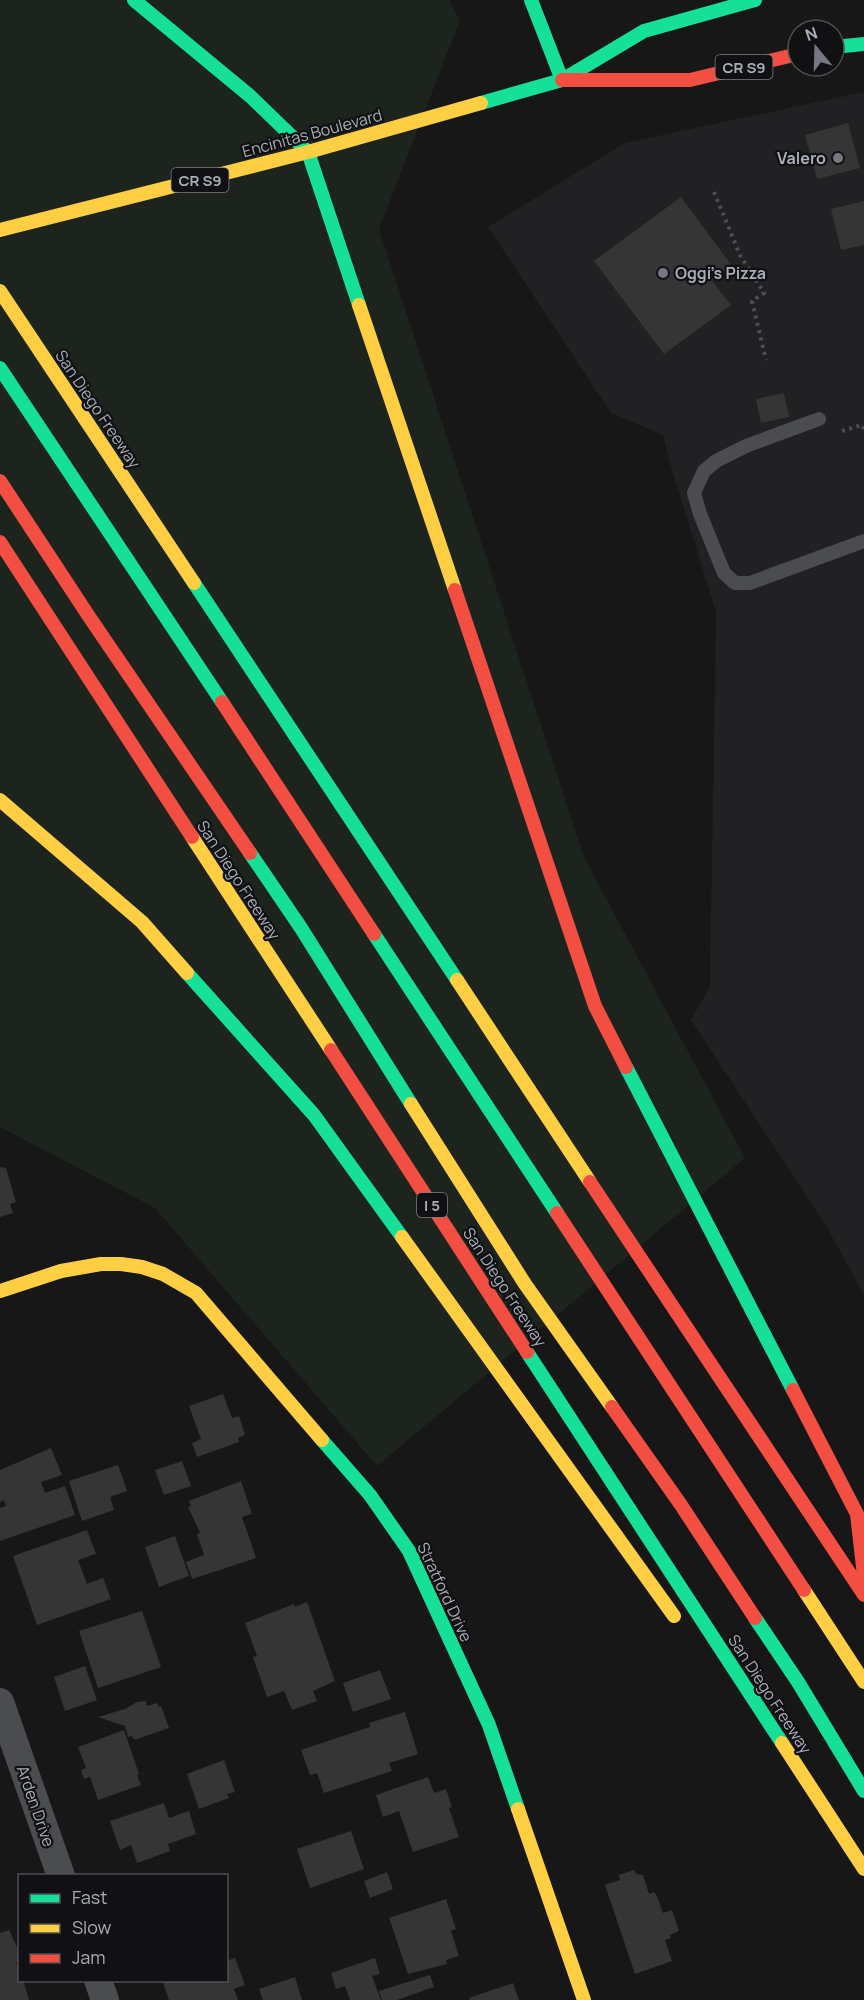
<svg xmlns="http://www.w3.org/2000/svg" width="864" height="2000" viewBox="0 0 864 2000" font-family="Manrope,sans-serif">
<rect width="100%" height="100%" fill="#171717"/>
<path fill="#212123" d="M864 92V1295L825 1224 691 1020 710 986 716 612 672 470 663 435 611 413 488 227 625 143Z"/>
<path fill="#1d241e" d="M0 0H449L460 20 379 229 584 857 745 1158 377 1466 155 1208 0 1127Z"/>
<path fill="#353536" d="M848 123 860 168 817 179 805 135Z
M681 197 732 266 712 281 731 305 664 354 594 261Z
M864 201V245L841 250 831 209Z
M784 393 789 417 761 423 756 399Z
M0 1167 6 1168 16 1202 10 1204 13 1213 0 1217Z
M223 1394 232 1418 239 1416 245 1435 238 1438 239 1442 197 1457 192 1443 201 1439 189 1406Z
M51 1448 62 1475 41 1482 45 1493 65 1486 75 1515 0 1541V1508L6 1506 4 1500 0 1502V1470Z
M182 1461 191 1486 164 1495 155 1470Z
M118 1465 127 1491 110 1497 114 1510 82 1521 69 1481Z
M241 1481 252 1514 242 1517 256 1558 192 1579 186 1562 204 1555 197 1534 200 1533 188 1507 191 1506 189 1501Z
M87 1530 96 1554 78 1560 87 1584 103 1578 111 1599 37 1625 13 1556Z
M175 1536 189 1576 159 1587 145 1547Z
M307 1602 335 1681 313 1691 317 1701 292 1710 284 1691 267 1697 253 1657 257 1656 245 1623 294 1604 295 1607Z
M142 1611 161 1667 98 1688 79 1631Z
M85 1666 97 1700 65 1711 54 1677Z
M380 1670 391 1699 353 1712 343 1683Z
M146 1701 147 1706 157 1703 159 1707 161 1706 169 1728 134 1740 132 1736 128 1737 125 1726 98 1717 125 1709 137 1702Z
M405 1712 418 1754 389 1763 392 1771 324 1793 317 1773 310 1775 301 1750 370 1727 369 1723Z
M124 1730 139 1774 137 1775 141 1785 98 1800 90 1777 84 1779 81 1770 86 1768 78 1747Z
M224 1760 235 1792 227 1794 229 1798 199 1809 187 1774Z
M428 1777 434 1793 446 1789 452 1807 449 1808 459 1837 413 1852 399 1811 383 1817 376 1795Z
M164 1803 169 1818 189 1811 196 1834 168 1844 170 1851 137 1863 131 1845 120 1850 110 1821Z
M351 1831 364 1869 310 1888 297 1849Z
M634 1870 636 1874 643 1875 649 1894 654 1892 657 1896 663 1913 672 1910 679 1931 670 1935 671 1938 665 1940 672 1961 635 1974 605 1885 620 1880 619 1875Z
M387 1872 393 1889 370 1898 364 1881Z
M446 1899 456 1929 451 1931 459 1956 446 1960 447 1964 408 1974 389 1918Z
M9 1930 20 1953V1961L16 1962 20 1972V1980H23L29 2000H0V1933Z
M235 1958 245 1985 234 1989 238 2000H169L163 1983 171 1980H226V1961Z
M375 1958 380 1974 372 1976 381 2000H350L345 1986 336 1989 331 1973Z
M430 1975 434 1987 397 2000H382L379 1991Z
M295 1977 302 2000H263L259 1989Z
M513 1983 519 2000H470L469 1998Z"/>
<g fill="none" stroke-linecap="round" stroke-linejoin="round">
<path stroke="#4d4e52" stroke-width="4" stroke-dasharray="3 4.5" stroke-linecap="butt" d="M714 192 740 255 764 293 752 301 766 360
M842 431 862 425 864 429"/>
<path stroke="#4b4c50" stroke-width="14" d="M819 419 746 446 716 461 704 471 694 493 700 514 724 573 735 583H750L864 541"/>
<path stroke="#4b4c50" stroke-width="28" d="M0 1702 61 1876
M98 1980 105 2000"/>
<path stroke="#16e098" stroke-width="14" d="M134 0 250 96 308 152 359 305
M531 0 562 80
M834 47 864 44
M481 103 562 80 644 31 755 0
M0 368 222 702
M194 583 457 980
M250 853 301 928 411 1104
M374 934 557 1213
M187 973 314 1115 402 1237
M626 1067 793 1390
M527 1352 782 1743
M322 1440 370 1495 409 1551 489 1725 518 1809
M755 1618 798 1682 864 1791"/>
<path stroke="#ffcf43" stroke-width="14" d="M0 230 308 152 481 103
M0 291 194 583
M359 305 455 590
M0 800 142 922 187 973
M192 837 331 1050
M457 980 590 1182
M411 1104 525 1284 612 1407
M402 1237 674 1616
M0 1291 61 1271 101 1264H121L142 1267 163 1274 196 1293 322 1440
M804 1590 864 1682
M782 1743 864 1869
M518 1809 584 2000"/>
<path stroke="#f24e42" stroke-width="14" d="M562 80H690L798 54
M0 481 90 618 250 853
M0 542 192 837
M455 590 595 1006 626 1067
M222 702 374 934
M331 1050 527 1352
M590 1182 864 1595
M557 1213 804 1590
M793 1390 857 1514 864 1576
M612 1407 681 1505 755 1618"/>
</g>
<g fill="#757880" stroke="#111113" stroke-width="2">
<circle cx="838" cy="158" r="6"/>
<circle cx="663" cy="273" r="6"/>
</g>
<g text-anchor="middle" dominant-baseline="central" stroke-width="4.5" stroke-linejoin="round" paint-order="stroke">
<g fill="#111113" stroke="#7b7e86" stroke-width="1.5">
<rect x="715.5" y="55" width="57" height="24" rx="4.5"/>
<rect x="171.5" y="168" width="57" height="24" rx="4.5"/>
<rect x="417" y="1193" width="30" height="24" rx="4.5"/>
</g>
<g font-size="15" font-weight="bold" fill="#a8adb8">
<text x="744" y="67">CR S9</text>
<text x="200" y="180">CR S9</text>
<text x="432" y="1205">I 5</text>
</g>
<g font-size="16" fill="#a8adb8" stroke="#111113">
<text transform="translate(312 133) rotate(-15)">Encinitas Boulevard</text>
<text transform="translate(98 409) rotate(56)">San Diego Freeway</text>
<text transform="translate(239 880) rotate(57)">San Diego Freeway</text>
<text transform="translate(505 1287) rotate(57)">San Diego Freeway</text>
<text transform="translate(445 1592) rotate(65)">Stratford Drive</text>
<text transform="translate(770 1694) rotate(57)">San Diego Freeway</text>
<text transform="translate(36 1806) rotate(71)">Arden Drive</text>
</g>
<g font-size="16" font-weight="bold" fill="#a8adb8" stroke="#111113" text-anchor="end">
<text x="826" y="158">Valero</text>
<text x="675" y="273" text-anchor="start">Oggi's Pizza</text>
</g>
</g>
<rect x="18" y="1874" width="210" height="108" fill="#111113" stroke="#4d4f55" stroke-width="1.5"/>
<rect x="30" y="1894" width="30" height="9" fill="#16e098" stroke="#4d4f55" stroke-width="1.5"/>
<text x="72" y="1904" font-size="18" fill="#a8adb8">Fast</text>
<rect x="30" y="1924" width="30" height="9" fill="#ffcf43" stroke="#4d4f55" stroke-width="1.5"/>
<text x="72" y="1934" font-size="18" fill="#a8adb8">Slow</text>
<rect x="30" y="1954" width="30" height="9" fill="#f24e42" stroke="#4d4f55" stroke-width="1.5"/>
<text x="72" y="1964" font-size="18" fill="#a8adb8">Jam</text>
<g transform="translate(816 48) rotate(341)"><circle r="28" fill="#111113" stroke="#4d4f55" stroke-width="1.5"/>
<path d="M0-4.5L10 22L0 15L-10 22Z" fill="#757880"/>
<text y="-9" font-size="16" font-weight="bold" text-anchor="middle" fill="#a8adb8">N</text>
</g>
</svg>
